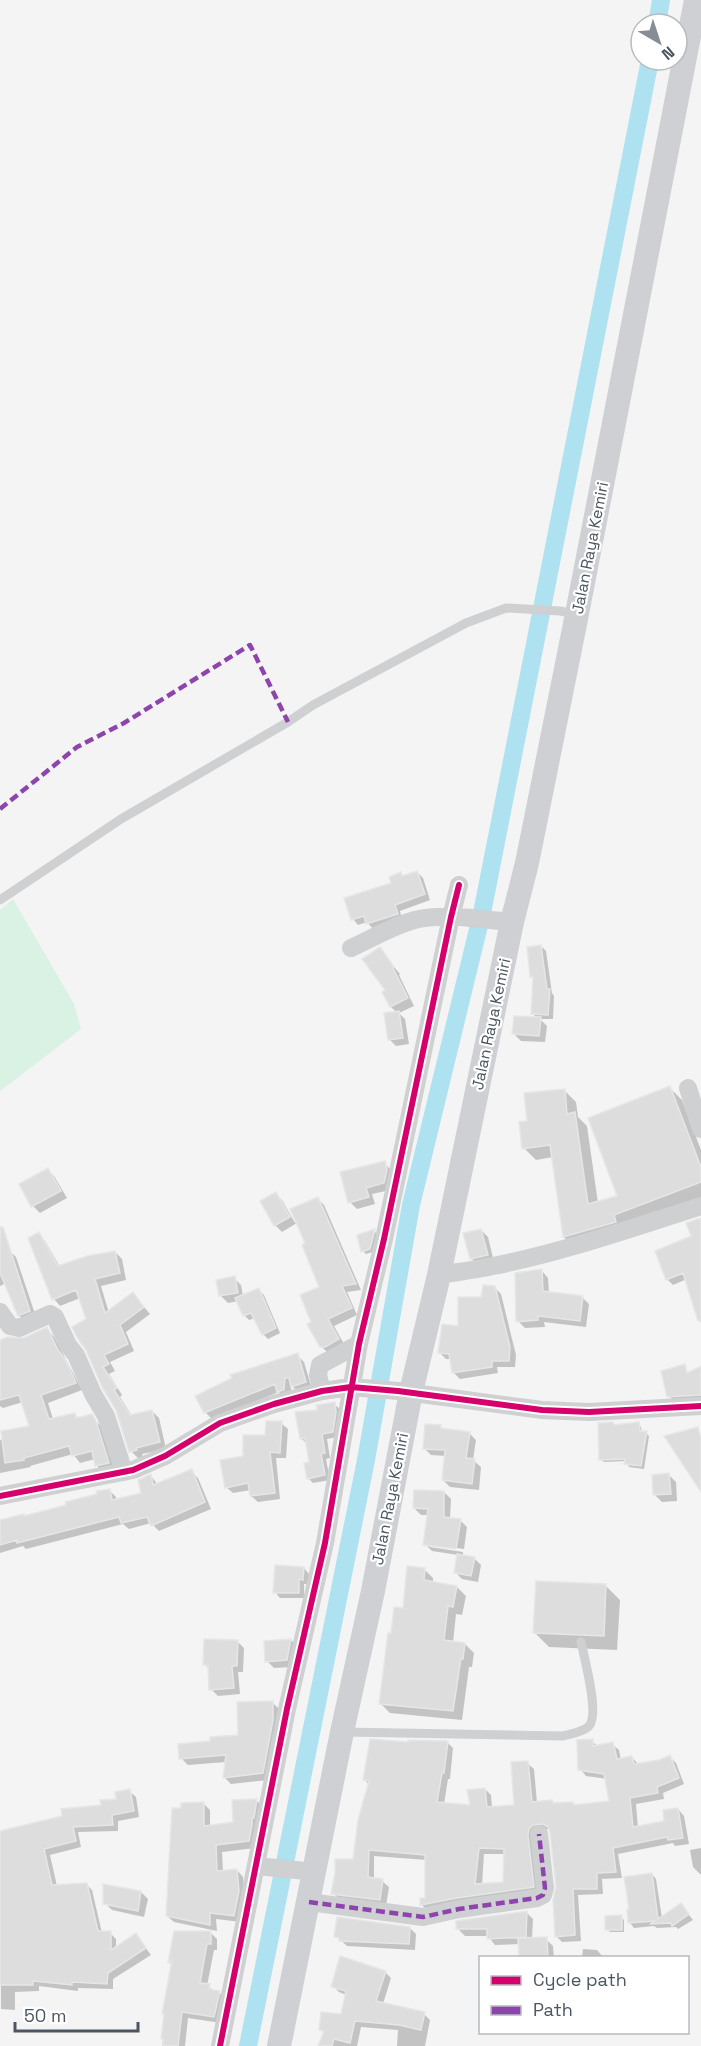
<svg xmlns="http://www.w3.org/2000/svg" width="701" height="2046" viewBox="0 0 701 2046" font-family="'Space Grotesk',sans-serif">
<rect width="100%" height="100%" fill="#f4f4f4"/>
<path fill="#d9f2e3" d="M13 899 74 1004 81 1029 0 1091V910Z"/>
<path fill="#0003" fill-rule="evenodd" d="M417 872 423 878 430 900 400 911 402 920 373 929 367 922 358 925 353 919 393 884 401 874 403 877Z
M541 946 546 951 552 993 554 996 553 1019H540L547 1026 545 1042 521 1041 514 1034 538 1019 532 1013 534 978 531 976Z
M379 949 400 974 399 975 414 1006 399 1013 405 1019 409 1044 396 1046 389 1039 397 1013 391 1007 384 993 388 991Z
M670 1088 682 1100 701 1150V1198L576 1249 564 1237 553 1157 536 1160 524 1148 529 1122 564 1090 576 1102 578 1117 587 1126 598 1203 619 1197Z
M384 1163 391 1170V1190L372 1194 375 1204 357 1209 350 1202Z
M48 1170 54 1176 67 1198 40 1213 33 1206 21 1185Z
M275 1194 282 1200 295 1223 318 1199 324 1205 361 1290 347 1292 357 1315 334 1326 345 1346 328 1353 321 1346 313 1322 321 1288 297 1223 282 1232 275 1225Z
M701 1218V1323L687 1279 673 1285 667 1279 693 1237Z
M481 1230 488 1237 494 1262 478 1265 471 1258Z
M374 1231 377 1234 373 1252 366 1254 363 1251Z
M38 1234 45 1241 60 1267 115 1252 122 1259 126 1280 101 1286 109 1313 133 1294 150 1314 126 1332 134 1351 110 1362 115 1371 109 1374 122 1395 120 1397 132 1416 152 1411 159 1418 166 1449 142 1454 143 1457 138 1458 131 1451 117 1410 104 1388 80 1298 60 1306 54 1299Z
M10 1251 16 1257 36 1317 25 1322 19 1315 6 1283 0 1286V1253Z
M542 1271 548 1278 549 1293 582 1297 589 1304 586 1327 544 1322 545 1327 525 1328 518 1321Z
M234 1278 241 1285 243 1296 259 1290 264 1295 280 1333 268 1339 263 1334 255 1318 249 1320 244 1315 238 1301 228 1303 221 1296Z
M494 1287 501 1294 516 1355 515 1367H497L498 1373 460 1379 453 1372 451 1359H446L439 1352 483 1298Z
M47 1329 54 1337 82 1390 48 1403 53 1419 75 1415 79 1419 91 1416 103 1429 116 1470 104 1473 96 1465 95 1459 80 1463 73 1454 30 1466 31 1467 0 1473V1440L31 1428 23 1402 3 1408 0 1406V1342L24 1340Z
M297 1355 304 1362 312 1389 299 1393 291 1385V1396L285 1398 279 1392 212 1419 205 1412Z
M701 1370V1402L676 1403 669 1396Z
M334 1404 340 1409 338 1437 327 1439 330 1458 326 1459 330 1480 313 1483 308 1478 310 1463 307 1444 301 1438 319 1411Z
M281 1423 288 1429 286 1458H276L280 1499 258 1502 251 1496V1490L233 1493 226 1487 244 1457Z
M613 1424 615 1426 638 1424 641 1427 642 1432 646 1433 649 1436 644 1469 629 1467 626 1461 604 1462 601 1459Z
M440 1427 443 1430 469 1433 476 1440 473 1460 481 1467 479 1490 450 1487 443 1480 446 1456 431 1455 424 1448Z
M191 1471 198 1478 211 1509 159 1531 151 1523 129 1529 123 1524 26 1549 23 1546 0 1553V1521L25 1517 67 1506 109 1490 116 1497V1501L142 1494 151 1476 158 1485Z
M669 1475 676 1482 677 1501 662 1502 655 1495Z
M444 1492 451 1499 450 1519 460 1520 467 1527 464 1549 430 1544V1547L463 1552V1556L474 1558 481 1565 478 1582 462 1579 455 1572 458 1555 432 1551 425 1544 429 1515H421L414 1508Z
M304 1568 309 1574 308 1584H304V1598H280L275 1592Z
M424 1569 433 1578V1583L457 1587 466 1596 462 1615 456 1614 453 1643 465 1644 474 1653 472 1667H469L462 1720 390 1713 381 1704 392 1635Z
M606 1586 620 1600 617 1650 549 1647 535 1633Z
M291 1640 298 1647 293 1667 274 1668 267 1661 265 1642Z
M237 1641 244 1648 243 1672H238L240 1694 218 1696 211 1689 210 1669 205 1665Z
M272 1702 279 1709 269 1780 231 1784 224 1777 226 1762 188 1765 181 1758 212 1742 240 1737Z
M592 1741 598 1747 612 1744 619 1750 621 1760 632 1757 638 1764 659 1761 670 1757 676 1763 684 1784 663 1793 664 1799 636 1804 638 1828 666 1822 678 1809 684 1816 689 1844 675 1846 673 1843 618 1854 622 1878 602 1879 603 1894 578 1895 581 1941 562 1942 556 1936 558 1887 550 1829 539 1830V1893L428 1911 422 1905 427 1899V1860L374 1856V1879L382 1881 389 1887 386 1906 339 1899 333 1893 354 1861 369 1785 364 1779 409 1743 447 1742 453 1748 450 1779H448L444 1804 472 1807 485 1789 491 1795 492 1808 516 1806 527 1763 534 1769 537 1803H573L576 1806 610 1802 607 1779 586 1776 580 1769ZM484 1854H505V1883L482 1885Z
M129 1791 136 1797 139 1817 118 1821V1831L78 1832 81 1847 50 1855 57 1886 86 1884 92 1890 102 1933H110L116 1939V1948L136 1935 151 1955 113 1979V1989L78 1988V1991L39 1986V1991L15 1992V2010L1 2009 0 1834 102 1806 118 1800Z
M256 1800 263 1807 255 1848 222 1852 223 1872 237 1870 243 1877 245 1898 241 1922 216 1919 217 1931 174 1922 167 1916 183 1809 203 1803 210 1810V1826L234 1824Z
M701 1848V1874H700L693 1867 690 1850Z
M652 1874 656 1879 662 1918 681 1905 693 1920 678 1929 676 1927 657 1928 654 1926 634 1928 630 1923Z
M141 1892 148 1899 144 1917 112 1910 105 1903Z
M526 1912 533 1919 532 1939H546L553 1946 554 1958H520V1944L495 1945 488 1936H465L458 1929Z
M621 1917 624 1920V1932H610L607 1929Z
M410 1928 416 1934 415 1950 347 1946 336 1936Z
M175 1932H210L217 1939V1950H214L207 1986 215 1991 219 1992 226 1999 221 2023 188 2018 185 2046H162L173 1966 170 1963Z
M583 1949 597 1950 604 1958H582Z
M385 1972 391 1978 383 2004 424 2014 430 2020 425 2046H397L398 2030 361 2027 357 2046H320L324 2033 321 2030 342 2015 346 1995 339 1992 333 1986Z"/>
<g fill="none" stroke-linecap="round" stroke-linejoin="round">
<path stroke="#aee2f0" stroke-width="18" d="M657 24 661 0
M248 2046 366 1460 411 1205 482 913 650 60"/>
</g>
<path fill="#ddddde" stroke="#e5e6e7" stroke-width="1.5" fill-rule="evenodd" d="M417 871 425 894 395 905 398 914 366 924 364 916 351 920 344 898 391 883 389 877 401 872 402 876Z
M541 945 547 989H550L548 1015 531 1014 533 976 530 977 527 947Z
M380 947 394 967 393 968 408 998 390 1007 382 992 385 990 362 959Z
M399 1011 403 1038 388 1040 384 1013Z
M514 1016 541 1017 539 1036 512 1034Z
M670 1086 701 1167V1182L614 1215 616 1222 563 1237 550 1145 522 1149 519 1122 527 1121 524 1093 565 1089 567 1114 575 1112 588 1204 617 1196 588 1118Z
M385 1161 387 1170 384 1183 366 1188 369 1197 348 1203 340 1172Z
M48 1168 61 1191 31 1207 19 1184Z
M276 1192 290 1217 274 1226 260 1201Z
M318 1197 356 1284 342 1286 352 1308 328 1319 339 1339 325 1347H320L307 1324 311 1322 300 1295 319 1287 302 1245 305 1243 290 1209Z
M701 1218V1320L698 1321 683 1273 666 1280 655 1251 691 1236 686 1223Z
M0 1227H3L30 1311 18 1316 0 1273Z
M375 1229 370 1249 361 1252 357 1235Z
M481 1229 488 1255 470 1259 463 1233Z
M39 1232 58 1266 87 1256 115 1251 120 1273 95 1279 105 1313 133 1292 144 1307 120 1325 128 1344 104 1355 109 1364 103 1367 117 1388 114 1390 130 1415 152 1410 160 1442 136 1448 137 1450 129 1452 116 1410 103 1389 86 1350 78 1339 72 1327 86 1319 76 1290 52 1300 28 1238Z
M542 1269 543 1291 583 1296 580 1321 538 1316V1320L516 1322 515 1273Z
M235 1276 238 1293 219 1296 216 1280Z
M483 1285 495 1286 510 1347 509 1361H492V1367L452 1373 449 1354 438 1353 442 1324 458 1326V1297H481Z
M259 1288 276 1328 262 1335 251 1313 243 1316 235 1298Z
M47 1327 58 1350 66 1361 76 1383 41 1395 49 1419 75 1413 76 1418 92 1414 96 1421 109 1463 95 1466 92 1451 72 1456 69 1446 24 1458V1460L5 1463 1 1431 29 1426 19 1395 0 1400V1340L8 1337 24 1338Z
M298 1353 306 1382 291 1387 289 1378H285L284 1390 277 1392 275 1384 204 1413 195 1396 232 1378 230 1375Z
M685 1364 687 1373 701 1366V1395L667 1397 661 1371Z
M335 1402 336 1412 333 1432 322 1434 325 1453 321 1454 325 1475 307 1479 304 1463 309 1462 305 1438 300 1439 295 1412 317 1410 316 1405Z
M266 1421H282L280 1453 270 1452 275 1493 250 1496 248 1483 225 1488 220 1460 243 1456V1435H265Z
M613 1422 614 1425 639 1422 640 1431H647L641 1466 624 1464 625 1459 599 1460 598 1423Z
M425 1424 441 1425V1428L470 1432 466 1458 475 1459 472 1484 442 1480 445 1450 423 1449Z
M698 1427 701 1438V1492L664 1436Z
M192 1469 205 1502 151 1526 147 1517 121 1523 119 1517 17 1543V1540L0 1545V1520L24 1514V1516L66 1505 65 1502 97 1494 96 1491 110 1489 112 1500 141 1493 138 1480 151 1474 153 1485Z
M669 1473 671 1494 653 1495 652 1475Z
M414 1490 444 1491V1517L461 1519 456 1549 423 1545 428 1509 413 1508Z
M457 1554 475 1557 471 1576 454 1573Z
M275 1565 304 1567 303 1580 299 1579V1593H273Z
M407 1566 425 1568 424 1580 457 1586 453 1607 448 1606 444 1640 465 1643 463 1659 461 1658 453 1711 379 1704 388 1633H391L394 1607 403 1608Z
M536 1581 606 1584 604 1636 533 1633Z
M204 1639 238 1640 237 1666H232L234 1688 209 1690 208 1665H203Z
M291 1639 287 1660 265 1662 264 1641Z
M273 1701V1720L263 1773 223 1778 226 1755 179 1759 178 1744 210 1741V1737L238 1735 237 1702Z
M370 1739 408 1742V1740L448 1741 444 1773H442L437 1802 470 1805 467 1790 485 1788 487 1807 514 1805 511 1762 528 1761 532 1802 552 1800 553 1803 573 1802 574 1805 609 1801 604 1774 578 1770 577 1740 593 1739V1746L613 1742 617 1759 632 1756 634 1764 659 1760 670 1755 679 1778 657 1787 658 1793 630 1798 633 1827 664 1821 663 1810 678 1808 683 1838 668 1840 667 1837 613 1848 616 1872 597 1873V1889H573L575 1935 555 1937 553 1900 556 1887 550 1833 548 1827 543 1824 533 1825 529 1829 528 1835 534 1887 457 1898 420 1905V1898H425V1855L369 1850 368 1877 383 1879 380 1900 331 1894 335 1873V1859H353L358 1820 369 1781 363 1780ZM479 1848 504 1849 503 1882 475 1884Z
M130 1789 134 1811 112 1815 113 1825 73 1827 76 1841 44 1849 52 1885 87 1883 98 1931H111V1950L136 1933 146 1948 108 1973 107 1984 72 1982V1985L33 1981V1985H0V1831L62 1816 61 1809 101 1805 100 1800 116 1799 115 1792Z
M257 1799 254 1818H252V1825L249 1841 216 1845 217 1871 237 1869 239 1891 234 1916 210 1913V1925L166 1916 172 1808H181V1803L204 1802V1826L233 1822 232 1800Z
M652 1873 658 1919 681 1903 689 1914 672 1926 671 1923 650 1924 655 1921 628 1923 627 1909H629L624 1877Z
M103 1884 141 1891 138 1911 103 1904Z
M527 1911 526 1937 487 1939V1929H456V1921Z
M622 1915V1930H605V1916Z
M337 1917 410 1927 409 1944 339 1941V1938L334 1937Z
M174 1931H211V1944H207L200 1983 210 1984 209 1989 220 1991 214 2017 182 2012 178 2046H163V2039H161L164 2014H162L172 1960 168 1963Z
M547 1937 548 1958H519L518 1938Z
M340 1956 386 1971 376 2001 425 2012 421 2030 399 2025 355 2021 350 2043 334 2039 332 2046H318L324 2031 319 2030 321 2012 341 2014 346 1991 331 1987Z"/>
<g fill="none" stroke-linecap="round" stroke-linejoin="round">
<path stroke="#ced0d2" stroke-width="9" d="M0 900 121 819 288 722 313 705 466 623 506 608 560 611 575 614
M344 1732 563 1736C570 1734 584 1732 589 1726 600 1714 584 1657 581 1642"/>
<path stroke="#ced0d2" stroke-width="18" d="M351 948C373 938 396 924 419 919 445 913 485 920 512 922
M688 1088 701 1129
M439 1275C457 1272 475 1270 493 1266 564 1252 632 1228 701 1206
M0 1312 10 1326 19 1328 50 1314 55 1317 68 1345 76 1355 93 1394 106 1416 124 1472
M322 1391 318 1375 320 1365 359 1344
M0 1496 133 1470 165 1456 220 1423 274 1404 322 1391 351 1387 398 1391 542 1410 589 1412 701 1406
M257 1866 315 1872
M309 1902 423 1917 459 1909 537 1898 543 1895 545 1888 539 1834
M220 2046 287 1709 325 1543 359 1344 384 1239 451 917 459 885"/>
<path stroke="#ced0d4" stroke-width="24" d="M279 2046 342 1732 373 1591 411 1392 439 1275 512 922 527 863 575 624 696 0"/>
<path stroke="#8e44ad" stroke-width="4.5" stroke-dasharray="9 4.5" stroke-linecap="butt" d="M0 809 77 747 124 723 250 645 288 722
M309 1902 423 1917 459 1909 537 1898 543 1895 545 1888 539 1834"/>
<g stroke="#fff" stroke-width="10">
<path id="cycleway" d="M0 1496 133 1470 165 1456 220 1423 274 1404 322 1391 351 1387 398 1391 542 1410 589 1412 701 1406
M220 2046 287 1709 325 1543 359 1344 384 1239 451 917 459 885"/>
</g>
<use href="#cycleway" stroke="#d6006c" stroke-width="6"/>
</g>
<g text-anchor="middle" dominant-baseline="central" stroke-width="4.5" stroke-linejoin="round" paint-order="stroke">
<g font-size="16" fill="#4a5661" stroke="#fff">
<text transform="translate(590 548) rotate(-79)">Jalan Raya Kemiri</text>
<text transform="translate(491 1024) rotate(-78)">Jalan Raya Kemiri</text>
<text transform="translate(390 1499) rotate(-79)">Jalan Raya Kemiri</text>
</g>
</g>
<rect x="479" y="1956" width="210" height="78" fill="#ffffff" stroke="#b7bbc0" stroke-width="1.5"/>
<rect x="491" y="1976" width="30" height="9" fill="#d6006c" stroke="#b7bbc0" stroke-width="1.5"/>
<text x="533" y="1986" font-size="18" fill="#4a5661">Cycle path</text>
<rect x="491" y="2006" width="30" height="9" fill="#8e44ad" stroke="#b7bbc0" stroke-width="1.5"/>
<text x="533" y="2016" font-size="18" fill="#4a5661">Path</text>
<g transform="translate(659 42) rotate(141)"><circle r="28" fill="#ffffff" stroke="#b7bbc0" stroke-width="1.5"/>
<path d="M0-4.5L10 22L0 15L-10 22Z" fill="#868d94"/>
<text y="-9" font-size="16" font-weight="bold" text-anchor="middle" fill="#4a5661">N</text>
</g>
<path d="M15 2022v9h123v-9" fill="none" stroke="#4a5661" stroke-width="3"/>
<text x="24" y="2022" font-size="18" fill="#4a5661" stroke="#ffffff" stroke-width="4.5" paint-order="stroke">50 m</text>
</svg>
